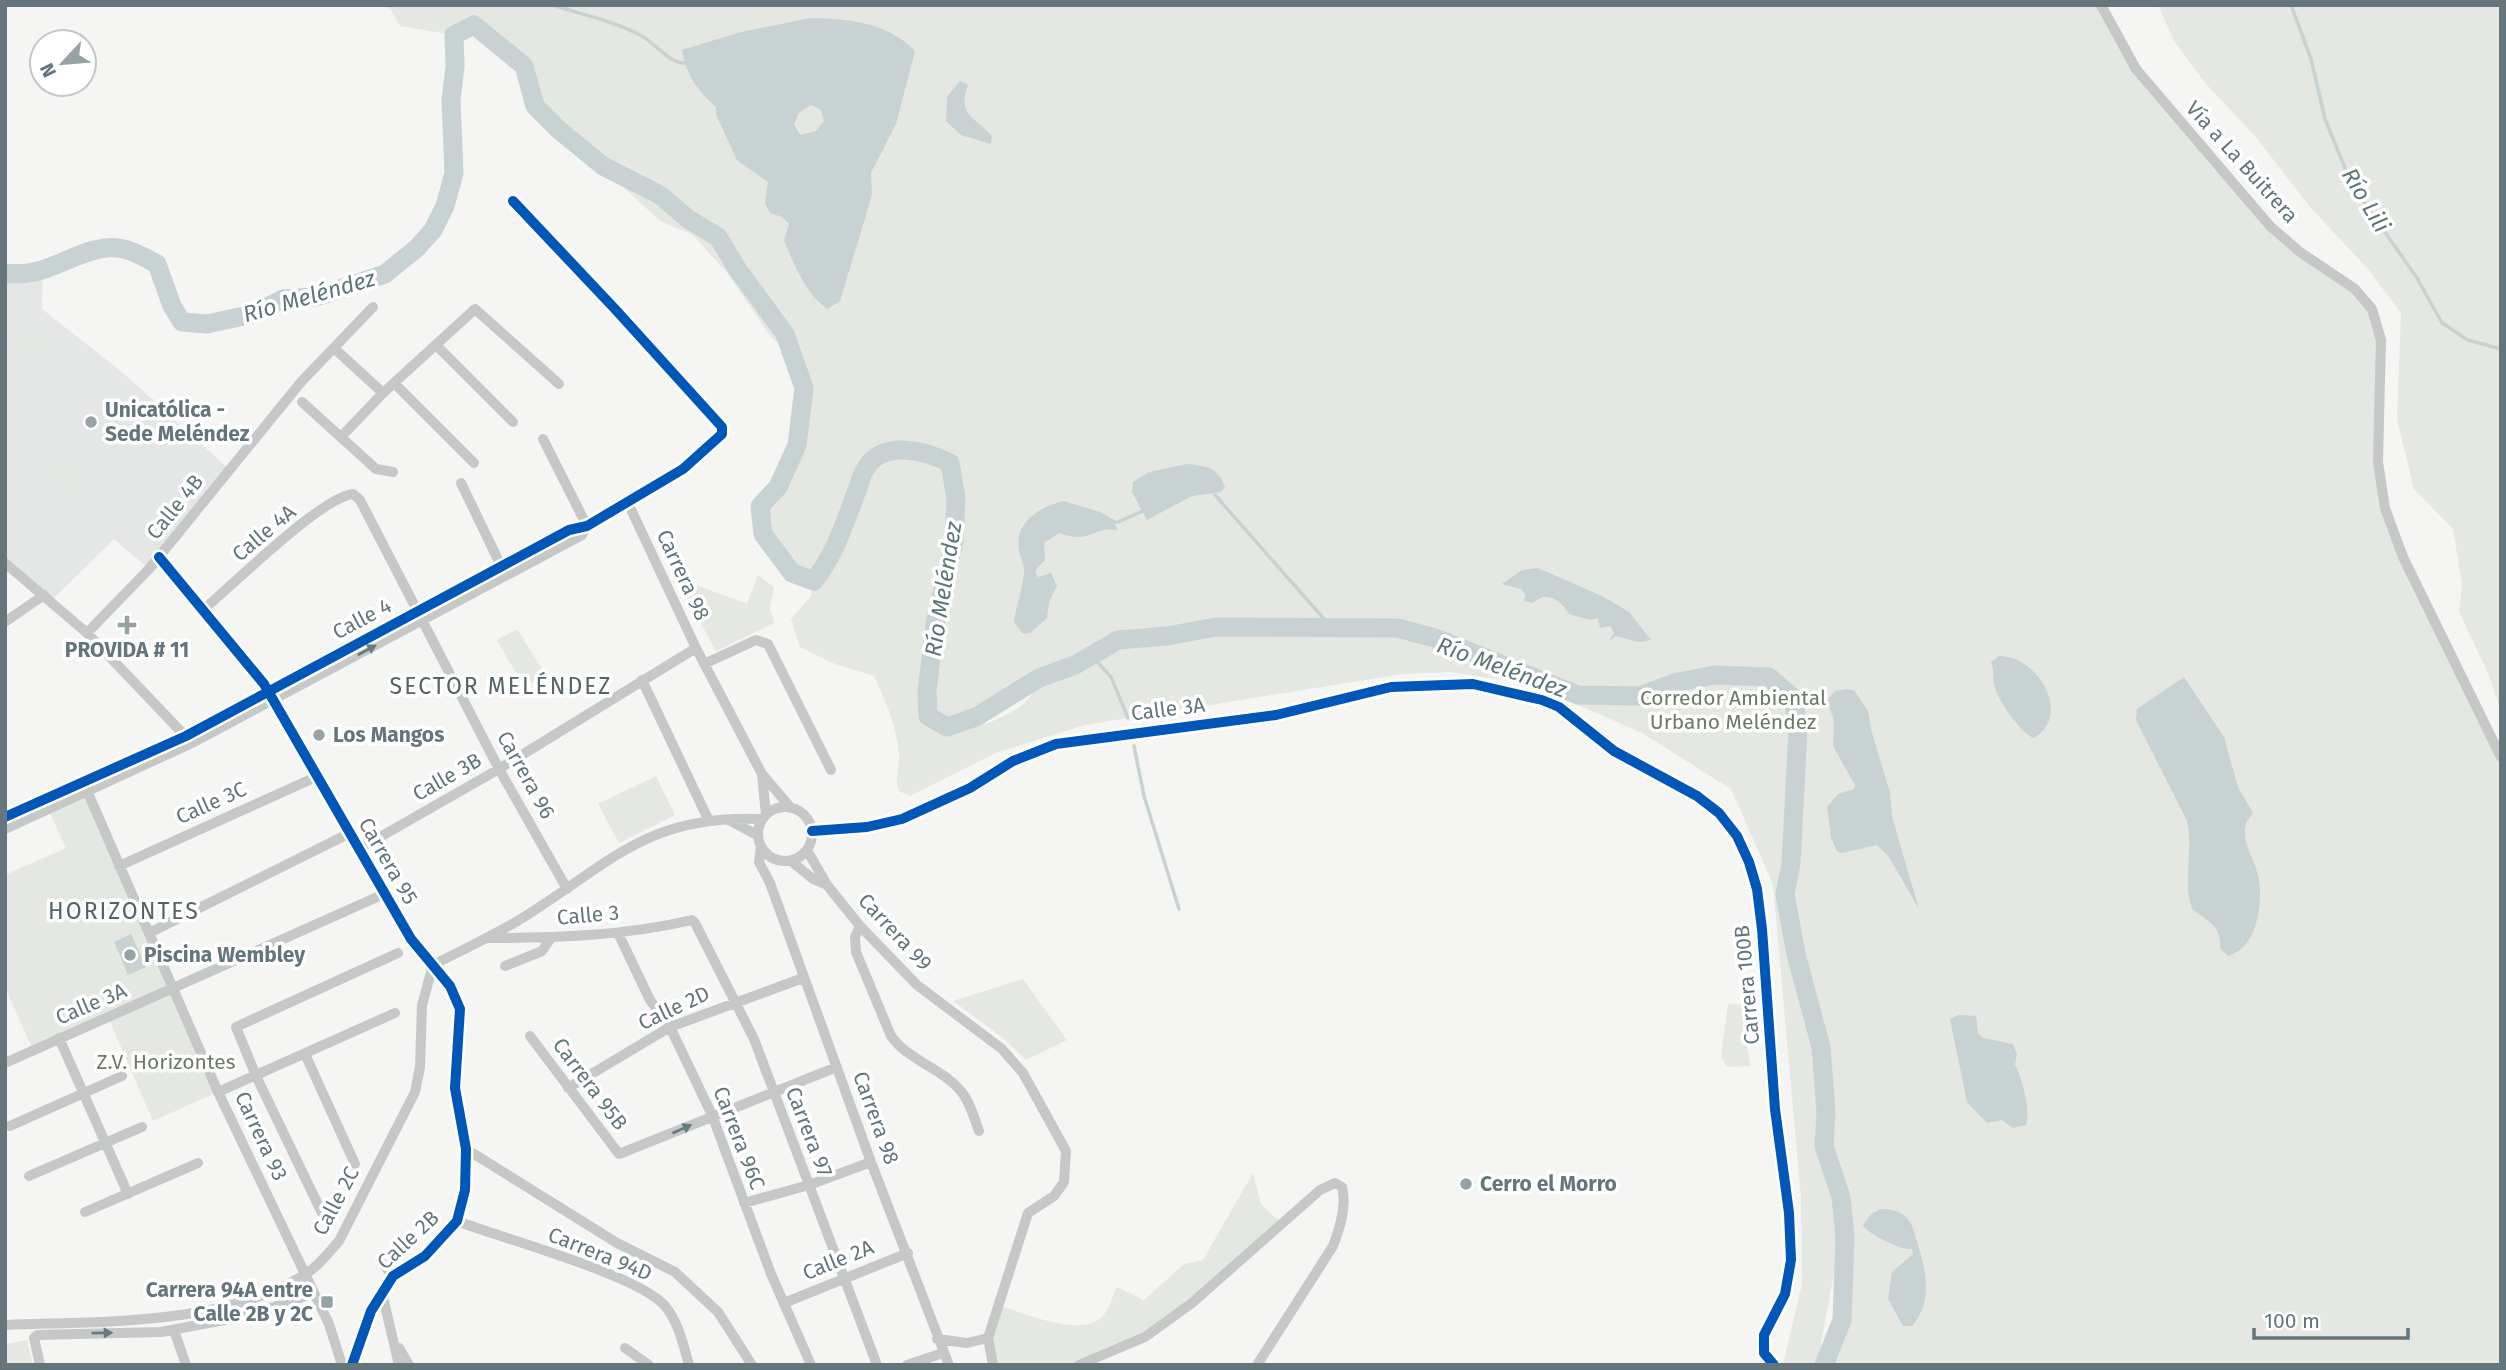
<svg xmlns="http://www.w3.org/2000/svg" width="2506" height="1370" viewBox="0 0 2506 1370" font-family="'Fira Sans',sans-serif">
<rect width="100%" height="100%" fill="#f5f5f4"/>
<path fill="#e5e6e6" d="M43 272 42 309 123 373 230 470 149 569 114 539 51 601 5 563V273Z"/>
<path fill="#e4e7e2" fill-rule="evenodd" d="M382 5H2101L2136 69 2270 226 2355 289 2376 316 2378 462 2385 508 2501 757V1365H1824L1842 1320 1843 1225 1817 1365H1783L1802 1284 1801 1198 1773 884 1731 789 1642 733 1562 698 1509 681 1450 672 1403 674 1085 725 998 752 910 796 899 791C894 776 900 768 899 753 896 724 886 702 874 676L835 664 800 647 791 619 811 596 813 581 792 573 763 534 760 506 778 486 797 445 804 388 790 346 777 343 768 333 728 274 693 235 660 221 621 185 608 168 559 130 535 106 524 66 474 25 454 35 400 26 391 10ZM1036 681C1033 706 1006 715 986 724L977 717Z
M2158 5H2501V711L2488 673 2459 612 2462 585 2453 529 2414 489 2397 419 2401 313 2368 269 2310 207 2256 137 2206 84 2174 41Z
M38 325 47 344 17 358 8 339Z
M71 452 90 486 69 497 50 464Z
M667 562 688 582 747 604 758 575 774 587 770 608 774 623 716 651Z
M517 629 545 674 524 687 497 640Z
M656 776 675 815 619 843 598 804Z
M87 791 218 1092 153 1121 108 1017 33 1050 5 987V875L66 848 48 809Z
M1023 979 1067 1040 1026 1060 1002 1037 953 1001Z
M1728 1004 1750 1005V1023L1744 1028 1750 1066 1727 1067 1721 1056Z
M1253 1173 1261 1204 1280 1222 1191 1302 1147 1332 1075 1365H994L989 1338 1000 1306C1025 1313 1080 1338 1102 1317 1109 1310 1113 1295 1117 1287L1144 1300 1184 1264 1203 1260Z
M27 1340 33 1365H5V1344Z"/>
<path fill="#c8d2d2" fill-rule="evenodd" d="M811 18C849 19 887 22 915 51L896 124 871 173 872 195 840 301 827 309C806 294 793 263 784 240L789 224 782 217 770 213 765 203 768 182 737 160 716 115V107C697 90 686 75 682 50L741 32ZM811 105 821 110 824 121 816 131 800 135 794 124 799 113Z
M960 81 968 85C957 116 974 116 992 136L991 144 961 135 946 121 947 97Z
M1187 464C1207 466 1218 467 1225 487L1221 492 1192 496 1147 520 1132 492 1133 482 1149 472Z
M1063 501 1100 512 1118 522 1115 524 1117 530C1094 525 1091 545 1059 533L1044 543 1045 560 1036 569V574L1038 577 1051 573 1057 586 1049 602 1047 618 1030 633 1023 634 1014 622C1016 605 1023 589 1024 572 1025 564 1020 558 1019 550 1014 522 1040 507 1063 501Z
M1538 568 1604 597 1629 612 1651 640 1639 642 1616 636 1609 641 1614 633 1610 626 1600 628 1598 618 1590 620 1569 614C1561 601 1547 589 1533 603L1524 601 1525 594 1521 589 1502 584 1522 570Z
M1999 656C2039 656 2072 716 2034 738 2021 734 1996 698 1994 684 1993 676 1994 670 1991 662Z
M2184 677 2224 737 2238 787 2253 813C2248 820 2244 824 2245 833 2245 849 2257 864 2259 880 2263 906 2256 949 2228 956L2220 948C2222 925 2207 921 2192 909 2182 880 2194 851 2187 821L2136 720 2137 709Z
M1846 689 1854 690 1868 711 1871 729 1890 793 1892 817 1919 909 1889 857 1877 845 1842 853 1837 851 1831 838 1827 807 1838 794 1854 789 1855 785 1833 746 1834 721 1827 700 1835 691Z
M131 934 146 967 128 975 114 942Z
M1959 1015 1976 1016 1978 1033 1983 1038 2013 1044 2017 1054 2015 1065C2022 1078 2031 1110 2026 1125L2013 1128 2002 1120 1987 1123 1967 1102 1950 1019Z
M1881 1209C1911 1210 1912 1224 1919 1248 1927 1275 1932 1303 1912 1326H1903L1888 1299 1892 1272 1913 1254 1912 1249C1902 1251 1867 1234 1863 1225L1871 1214Z"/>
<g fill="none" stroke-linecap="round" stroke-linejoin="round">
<path stroke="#c8d2d2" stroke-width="3.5" d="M552 5C581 14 613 21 640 35 654 42 670 64 685 63
M2291 5 2311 59 2325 119 2352 185 2417 278 2442 323 2468 340 2501 349
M1215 495 1332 628
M1118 522 1143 511
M1092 656 1111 677 1128 718
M1134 746 1144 796 1179 909"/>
<path stroke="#c8d2d2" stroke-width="19" d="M5 273C46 279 68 253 105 248 124 245 142 256 157 264L172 306 182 322 207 324 253 314 283 299 316 297 385 274 417 248 433 230 445 206 454 173 451 100 455 67 454 35 474 25 524 66 535 106 559 130 603 166 660 195 688 219 718 237 738 270 785 334 804 388 797 445 778 487 760 506 763 534 792 573 814 581C835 554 844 525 856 493 859 486 861 475 866 468 884 439 926 451 950 463L956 499 954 541 935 624 927 692 928 716 947 727 976 717 1039 678 1075 665 1118 640 1167 636 1216 627 1398 628 1438 639 1578 695 1639 696 1678 682 1715 675 1769 677 1793 698 1798 729 1791 864 1785 894 1796 954 1821 1047 1826 1112 1824 1146 1841 1197 1845 1238 1842 1320 1824 1365"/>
<path stroke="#c6c8c8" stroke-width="10" d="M2101 5 2136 69 2270 226 2300 252 2355 289 2372 309 2381 340 2378 462 2385 508 2403 557 2501 757
M436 345 513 422
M335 349 383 393
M395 384 474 463
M302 402 376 469 393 472
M341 437 383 393 475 309 559 384
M543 439 587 526
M461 483 504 572
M628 503 696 648 762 774 791 808
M159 557 264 684 411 939 450 986 460 1009 455 1088 466 1149 465 1190 457 1221 425 1256 393 1276 371 1311 352 1365
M5 563 87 633 189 740
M204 609C234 584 320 498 353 494L360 500 499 769 567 889
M5 622 44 595
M87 633 149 569 301 382 373 307
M704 664 756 640 768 644 831 770
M642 680 708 819
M762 774 766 815
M85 786 218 1092 329 1324 342 1365
M758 834a27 27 0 1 1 54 0a27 27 0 1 1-54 0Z
M5 817 186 736 569 530 587 526 683 469 722 434V427L615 309 513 201
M729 820 757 835
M5 829 192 743 582 535 587 526
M812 831 867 827 902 819 970 788 1013 761 1056 744 1276 715 1391 687 1473 684 1542 700 1559 707 1614 751 1697 796 1719 813 1737 836 1749 862 1757 889 1762 929 1775 1109 1789 1213 1791 1260 1785 1294 1764 1335V1353L1774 1365
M761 847 759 862 770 883 871 1162 949 1365
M359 849 499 769 696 648
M807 850 827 885 860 926 917 985 1002 1049 1023 1073 1066 1151 1064 1182 1054 1196 1028 1213 988 1338 993 1365
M791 861 813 879 827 885
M119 866 318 776
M860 926 855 937 856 952 891 1036C909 1061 940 1067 960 1090 970 1101 974 1118 979 1131
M149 933 350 833
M618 933 650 1000 670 1027 712 1115 771 1274 811 1365
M487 938C555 938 624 936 692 920L695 923 754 1039 877 1365
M433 965C464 949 495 935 524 917 613 861 649 814 762 819
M505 966 542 951 551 938
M530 1036 619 1154 837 1067
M59 1038 128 1194
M305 1054 355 1164
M5 1063 384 894
M568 1088 670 1027 803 978
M218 1092 395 1013
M10 1126 122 1076
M466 1149 617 1243 675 1272 718 1312 752 1365
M29 1176 142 1127
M744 1203 809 1185 871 1162
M85 1212 198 1163
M322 1213 256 1076 236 1027 398 953
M457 1221C501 1238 639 1275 665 1306 679 1323 683 1344 689 1365
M381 1262 393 1276
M382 1293 399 1365
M784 1303 908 1253
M5 1325C98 1321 223 1326 304 1275 318 1267 328 1253 339 1241L415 1092 420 1067 422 1005 433 965
M174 1330 186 1365
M937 1339 967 1343 988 1338
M399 1348 409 1365
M625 1348 649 1365
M40 1365 34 1338 37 1335 161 1332 251 1315 314 1293
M907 1365 943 1353
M1079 1365 1145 1337 1192 1303 1320 1190 1335 1183 1342 1187C1347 1206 1340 1228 1333 1246L1257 1365"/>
<g stroke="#fff" stroke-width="15">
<path id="cycleway" d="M159 557 264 684 411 939 450 986 460 1009 455 1088 466 1149 465 1190 457 1221 425 1256 393 1276 371 1311 352 1365
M5 817 186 736 569 530 587 526 683 469 722 434V427L615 309 513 201
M812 831 867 827 902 819 970 788 1013 761 1056 744 1276 715 1391 687 1473 684 1542 700 1559 707 1614 751 1697 796 1719 813 1737 836 1749 862 1757 889 1762 929 1775 1109 1789 1213 1791 1260 1785 1294 1764 1335V1353L1774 1365"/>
</g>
<use href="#cycleway" stroke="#0057b8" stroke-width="10"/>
</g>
<defs><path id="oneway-solid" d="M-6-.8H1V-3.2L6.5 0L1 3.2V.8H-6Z" transform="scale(1.75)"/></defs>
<g fill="#697a7f">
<use href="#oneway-solid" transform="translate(367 650) rotate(-28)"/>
<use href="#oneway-solid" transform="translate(682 1129) rotate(-24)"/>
<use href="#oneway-solid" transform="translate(102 1333) rotate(-1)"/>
</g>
<g fill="#97a2a5" stroke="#fff" stroke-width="2.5">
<circle cx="91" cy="422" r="7"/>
<path d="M123.5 614.5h7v7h7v7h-7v7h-7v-7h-7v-7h7z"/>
<circle cx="319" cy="735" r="7"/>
<circle cx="130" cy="955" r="7"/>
<circle cx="1466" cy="1184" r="7"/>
<rect x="320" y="1295" width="14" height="14" rx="3.5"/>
</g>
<g text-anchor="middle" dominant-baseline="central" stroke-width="7" stroke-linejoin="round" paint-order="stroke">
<g font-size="21" fill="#64767b" stroke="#fff">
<text transform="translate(2242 162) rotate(48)">Vía a La Buitrera</text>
<text transform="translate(175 507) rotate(-51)">Calle 4B</text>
<text transform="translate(264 533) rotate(-40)">Calle 4A</text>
<text transform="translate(683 575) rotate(65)">Carrera 98</text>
<text transform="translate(362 619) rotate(-28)">Calle 4</text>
<text transform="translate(1168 709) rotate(-7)">Calle 3A</text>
<text transform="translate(526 775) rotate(61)">Carrera 96</text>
<text transform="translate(447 777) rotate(-30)">Calle 3B</text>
<text transform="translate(211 803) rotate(-24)">Calle 3C</text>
<text transform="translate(388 861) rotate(60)">Carrera 95</text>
<text transform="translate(588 915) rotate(-5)">Calle 3</text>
<text transform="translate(895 932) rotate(47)">Carrera 99</text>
<text transform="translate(1747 985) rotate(-95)">Carrera 100B</text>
<text transform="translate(91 1004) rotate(-23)">Calle 3A</text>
<text transform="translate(674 1008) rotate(-25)">Calle 2D</text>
<text transform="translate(590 1084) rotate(53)">Carrera 95B</text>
<text transform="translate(876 1118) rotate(70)">Carrera 98</text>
<text transform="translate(809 1132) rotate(69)">Carrera 97</text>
<text transform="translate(261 1136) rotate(65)">Carrera 93</text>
<text transform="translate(739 1138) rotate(69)">Carrera 96C</text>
<text transform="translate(336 1201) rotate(-62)">Calle 2C</text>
<text transform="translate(408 1240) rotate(-43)">Calle 2B</text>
<text transform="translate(600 1254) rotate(22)">Carrera 94D</text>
<text transform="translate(838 1260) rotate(-22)">Calle 2A</text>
</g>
<g font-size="21" font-weight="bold" fill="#64767b" stroke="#fff" text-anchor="start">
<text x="105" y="410">Unicatólica -<tspan x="105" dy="24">Sede Meléndez</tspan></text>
<text x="127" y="650" text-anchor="middle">PROVIDA # 11</text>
<text x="333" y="735">Los Mangos</text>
<text x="144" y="955">Piscina Wembley</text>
<text x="1480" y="1184">Cerro el Morro</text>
<text x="313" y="1290" text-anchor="end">Carrera 94A entre<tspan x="313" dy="24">Calle 2B y 2C</tspan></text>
</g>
<g font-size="21" fill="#6e7966" stroke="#fff">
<text x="1733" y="698">Corredor Ambiental<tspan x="1733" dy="24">Urbano Meléndez</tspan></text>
<text x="166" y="1062">Z.V. Horizontes</text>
</g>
<g font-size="23" font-style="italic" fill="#5f7677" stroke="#fff">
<text transform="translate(2366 200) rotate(59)">Río Lili</text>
<text transform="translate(309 296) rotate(-16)">Río Meléndez</text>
<text transform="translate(943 589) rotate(-81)">Río Meléndez</text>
<text transform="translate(1502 667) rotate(20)">Río Meléndez</text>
</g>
<g font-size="23" letter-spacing="2" fill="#556367" stroke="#fff">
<text x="501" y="686">SECTOR MELÉNDEZ</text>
<text x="124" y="911">HORIZONTES</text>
</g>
</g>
<rect width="2506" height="1370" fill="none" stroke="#64767b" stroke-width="14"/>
<g transform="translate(63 63) rotate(244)"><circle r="33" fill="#ffffff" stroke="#c1c8ca" stroke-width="2"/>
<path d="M0-5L12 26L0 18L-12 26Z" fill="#97a2a5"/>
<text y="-10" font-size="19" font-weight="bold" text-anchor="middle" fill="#64767b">N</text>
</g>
<path d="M2254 1328v10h154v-10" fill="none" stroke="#64767b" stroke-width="3.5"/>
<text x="2264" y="1328" font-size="21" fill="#64767b" stroke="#ffffff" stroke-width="5" paint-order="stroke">100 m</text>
</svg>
